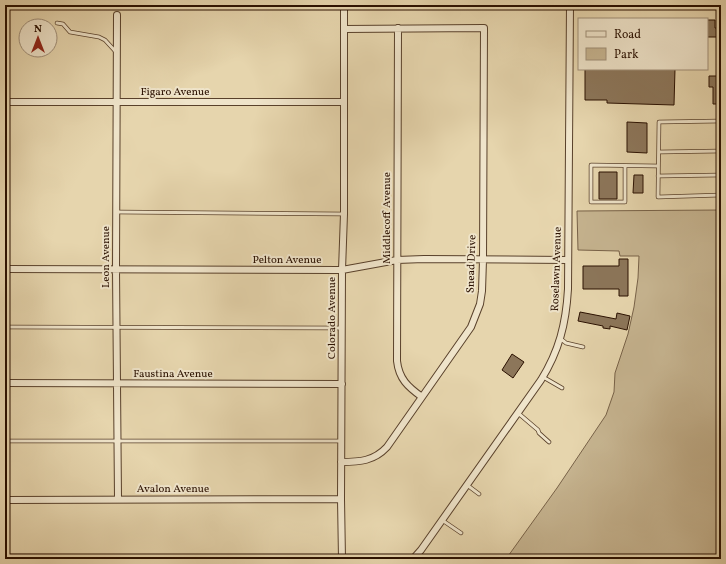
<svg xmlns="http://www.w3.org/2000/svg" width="726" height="564" viewBox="0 0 726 564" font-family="Vollkorn,serif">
<rect width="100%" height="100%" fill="#e6d5ad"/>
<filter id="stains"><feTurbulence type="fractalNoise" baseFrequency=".005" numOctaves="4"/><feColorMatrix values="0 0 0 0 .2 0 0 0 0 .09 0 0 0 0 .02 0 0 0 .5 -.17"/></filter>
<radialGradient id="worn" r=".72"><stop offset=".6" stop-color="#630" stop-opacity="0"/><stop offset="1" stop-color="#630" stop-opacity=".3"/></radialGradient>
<path fill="#c6b490" stroke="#786248" d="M721 210V559H506L557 488 606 415 614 392 615 373 628 334 634 307 638 278 639 256H620L619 251 578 250 577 211Z"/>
<path fill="#8c765a" stroke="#2a1000" d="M707 20H715V28H721V37H707Z
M585 69H675L674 105 607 103V100H585Z
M709 76H721V104H713V87H709Z
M627 122 647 123V153L627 152Z
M599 172H617V199H599Z
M634 175H643V193H633Z
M619 259H628V296H619V289H583V266H619Z
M580 312 616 319 617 313 630 316 627 330 610 326V329L603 328V326L578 321Z
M512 354 524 362 513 378 502 370Z"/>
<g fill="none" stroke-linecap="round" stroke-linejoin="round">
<g stroke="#59412b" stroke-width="4.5">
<path id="lane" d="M57 23 63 24 70 32 99 37 105 40 116 52
M721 121 659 122 658 197 721 195
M659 152 721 151
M625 166V202H591V165L658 166
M658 176 721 175
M117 212 344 214
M5 327 341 328
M561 339 566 343 583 347
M543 377 562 388
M518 413 538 430 539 433 549 442
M5 441H341
M467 485 479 494
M442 520 461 533
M5 556 341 557"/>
</g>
<g stroke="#59412b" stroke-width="8">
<path id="street" d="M117 15 116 270 118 499
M398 28 397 361C399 379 408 387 422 397
M5 102H344
M5 269 342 270 397 260 424 259 568 260
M5 383 342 384
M341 462C360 462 374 461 387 447L471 327 480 304 482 291 483 260 484 28 344 29
M5 500 341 499
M342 559 341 499 342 270 344 214V5
M413 559 421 550 541 380C559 351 566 324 568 289L570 5"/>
</g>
<use href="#lane" stroke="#efe4ca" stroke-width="3"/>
<use href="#street" stroke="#efe4ca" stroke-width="6"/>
</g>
<g text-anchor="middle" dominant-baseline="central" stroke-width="4" stroke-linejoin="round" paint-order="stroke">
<g font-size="11" fill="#2a1000" stroke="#efe4ca">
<text x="175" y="92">Figaro Avenue</text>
<text transform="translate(387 218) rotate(-90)">Middlecoff Avenue</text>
<text transform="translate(106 257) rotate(-90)">Leon Avenue</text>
<text x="287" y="260">Pelton Avenue</text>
<text transform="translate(472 264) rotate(-88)">Snead Drive</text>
<text transform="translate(557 269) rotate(-88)">Roselawn Avenue</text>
<text transform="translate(332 318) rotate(-90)">Colorado Avenue</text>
<text x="173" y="374">Faustina Avenue</text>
<text x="173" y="489">Avalon Avenue</text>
</g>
</g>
<rect width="726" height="564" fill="none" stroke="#e6d5ad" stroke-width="20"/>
<rect x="6" y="6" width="714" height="552" fill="none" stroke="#2a1000" stroke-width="2"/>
<rect x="10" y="10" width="706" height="544" fill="none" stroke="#2a1000"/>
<rect x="578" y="18" width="130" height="52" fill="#efe4ca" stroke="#a08f79"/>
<rect x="586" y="31" width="20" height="6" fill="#efe4ca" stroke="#a08f79"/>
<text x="614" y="38" font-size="12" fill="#2a1000">Road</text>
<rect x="586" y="48" width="20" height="12" fill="#c6b490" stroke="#a08f79"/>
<text x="614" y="58" font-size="12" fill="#2a1000">Park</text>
<g transform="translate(38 38)"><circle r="19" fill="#efe4ca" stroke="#a08f79"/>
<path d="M0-3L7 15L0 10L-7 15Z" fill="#8f2418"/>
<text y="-6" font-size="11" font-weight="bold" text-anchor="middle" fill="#2a1000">N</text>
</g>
<rect width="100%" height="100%" filter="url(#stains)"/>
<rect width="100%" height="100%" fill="url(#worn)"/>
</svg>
